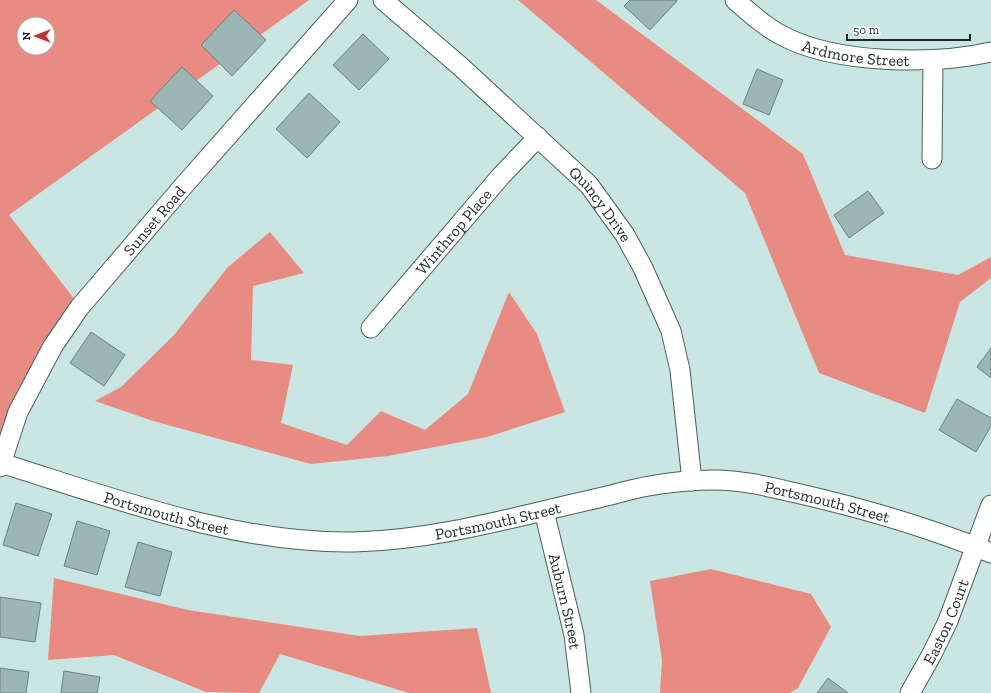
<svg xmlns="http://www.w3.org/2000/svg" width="991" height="693" viewBox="0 0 991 693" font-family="'Zilla Slab',serif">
<rect width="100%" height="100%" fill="#cae6e2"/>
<path fill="#e88b82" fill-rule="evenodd" d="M0 0H309L9 215 79 305 0 445ZM24 24H48V48H24Z
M518 0H596L803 154 845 255 958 275 991 257V278L960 302 925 413 819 373 745 193Z
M270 232 304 273 253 286 251 360 293 365 281 423 347 445 381 411 425 430 468 394 509 292 537 334 565 412 487 437 388 456 311 464 153 421 95 401 121 387 174 335 228 267Z
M711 569 811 594 831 627 798 688 790 693H660L662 660 650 581Z
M54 578 188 610 360 636 477 628 491 693H409L280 654 259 693 206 692 114 655 48 660Z"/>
<path fill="#9cb7b3" stroke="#69837f" d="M630 0H676L677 1 650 30 624 6Z
M234 10 266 40 232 76 201 45Z
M363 34 389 59 359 90 333 65Z
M182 67 213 96 182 130 150 101Z
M757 69 783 80 769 115 743 104Z
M309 93 340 122 307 158 276 129Z
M868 191 884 213 849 238 834 215Z
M91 332 125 355 104 386 70 363Z
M991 348V378L977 367Z
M957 399 991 418V426L976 452 939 430Z
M16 503 52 514 38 556 3 545Z
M77 521 110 531 97 575 64 566Z
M138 542 172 552 160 596 125 587Z
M0 597 41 603 35 642 0 637Z
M0 668 29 672 26 693H0Z
M64 671 100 677 97 693H61Z
M828 678 848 693H817Z"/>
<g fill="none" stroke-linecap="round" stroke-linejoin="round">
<g stroke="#48605d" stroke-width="21">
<g id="minor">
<path id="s1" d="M383 0 460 66 589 185 625 235 643 268 671 331 680 370 692 481"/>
<path id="s2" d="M735 0C750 13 764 26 781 35 834 64 933 65 991 52"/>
<path d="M932 159 933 60"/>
<path id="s3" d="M371 328 500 177 538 137"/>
<path id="s4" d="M1 463C113 498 235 544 354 542 435 540 515 517 594 499 613 495 631 489 649 486 671 482 694 480 715 480 742 480 770 487 796 493 862 508 928 527 991 553"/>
<path id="s5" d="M0 467 18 412 53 346 79 308 186 183 348 0"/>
<path id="s6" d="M544 511 574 635 581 693"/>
<path id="s7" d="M910 693 932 654 948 621 991 505"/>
</g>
</g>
<use href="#minor" stroke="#fff" stroke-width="19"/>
</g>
<g text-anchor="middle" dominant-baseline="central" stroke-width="3.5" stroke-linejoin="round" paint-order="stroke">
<g font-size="16" fill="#1d2826" stroke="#fff">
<text stroke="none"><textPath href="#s2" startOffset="136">Ardmore Street</textPath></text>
<text stroke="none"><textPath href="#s1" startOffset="299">Quincy Drive</textPath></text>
<text stroke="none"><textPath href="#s5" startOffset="294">Sunset Road</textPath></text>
<text stroke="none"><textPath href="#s3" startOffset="127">Winthrop Place</textPath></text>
<text stroke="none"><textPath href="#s4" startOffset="845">Portsmouth Street</textPath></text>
<text stroke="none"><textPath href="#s4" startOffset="173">Portsmouth Street</textPath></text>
<text stroke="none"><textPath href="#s4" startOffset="509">Portsmouth Street</textPath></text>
<text stroke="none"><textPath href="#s6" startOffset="93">Auburn Street</textPath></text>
<text stroke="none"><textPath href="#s7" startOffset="80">Easton Court</textPath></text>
</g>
</g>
<g transform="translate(36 36) rotate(270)"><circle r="19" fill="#ffffff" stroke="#a5a9a8"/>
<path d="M0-3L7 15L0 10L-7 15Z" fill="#c23332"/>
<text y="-6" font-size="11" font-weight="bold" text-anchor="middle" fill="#1d2826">N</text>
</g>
<path d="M847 34v6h123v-6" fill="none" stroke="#1d2826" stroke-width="2"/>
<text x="853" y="34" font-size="12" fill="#1d2826" stroke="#ffffff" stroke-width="3" paint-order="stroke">50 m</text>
</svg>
